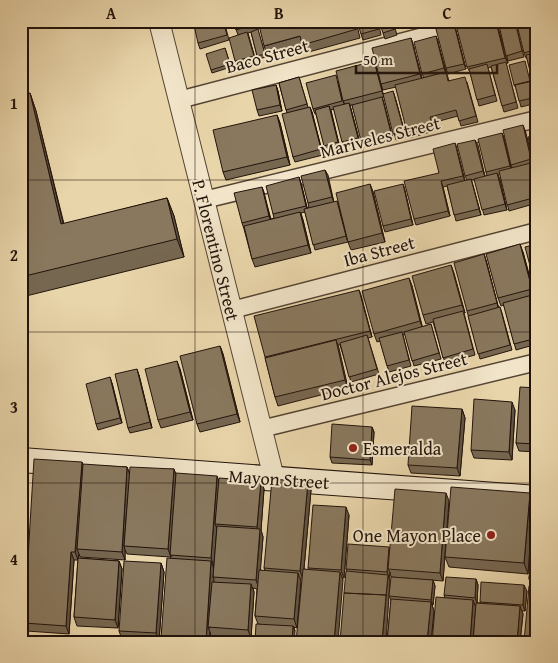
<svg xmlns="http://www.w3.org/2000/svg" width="558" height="663" viewBox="0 0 558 663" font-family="'Gentium Book Plus',serif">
<rect width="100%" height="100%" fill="#e9d5aa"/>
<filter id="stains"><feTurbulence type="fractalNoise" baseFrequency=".004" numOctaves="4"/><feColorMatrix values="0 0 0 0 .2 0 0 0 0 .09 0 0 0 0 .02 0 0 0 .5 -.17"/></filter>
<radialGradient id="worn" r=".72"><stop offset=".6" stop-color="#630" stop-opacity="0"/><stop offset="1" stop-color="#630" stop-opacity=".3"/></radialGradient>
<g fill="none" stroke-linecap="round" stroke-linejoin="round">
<g stroke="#544433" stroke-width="19">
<path id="minor" d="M179 100 481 21
M204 200 537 119
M232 310 537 231
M261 429 537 362"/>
</g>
<g stroke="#544433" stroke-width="22">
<path id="tertiary" d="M159 21 274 478"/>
</g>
<g stroke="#22130b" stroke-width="26">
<path id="secondary" d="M21 460 537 498"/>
</g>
<use href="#minor" stroke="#f1e4c8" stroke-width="16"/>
<use href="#tertiary" stroke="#f1e4c8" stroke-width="20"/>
<use href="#secondary" stroke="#f1e4c8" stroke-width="24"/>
</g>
<path fill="#766751" stroke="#22130b" d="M224 21 229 40 200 49 198 43Z
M233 21H255L266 57 258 59 251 32 248 33 256 61 238 67 235 61 238 35Z
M356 21 360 38 305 53 302 45 267 54 264 46Z
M378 21 381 35 363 40 361 34Z
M393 21 397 35 385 39 383 33Z
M498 21H515L524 57 508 61Z
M537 21V76L532 77 527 58H526L524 53Z
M496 22 508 63 506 64 518 108 504 112 491 67 488 68 497 101 479 106 470 72 467 67 478 26Z
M454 24 466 69 448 74 446 68Z
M436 36 449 81 467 82 478 122 461 126 458 116 432 123 434 131 409 138 396 87 383 90 381 84 411 38 422 78H424L422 74Z
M225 48 231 67 212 73 211 70Z
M374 61 383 94 395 97 406 137 396 140 384 97H382L393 139 364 147 352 105H350L360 143 344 147 334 109 331 110 340 148 326 152 316 114H315L313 109 338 81 344 104H345L343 101Z
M299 77 308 107 312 112 323 155 295 162 293 157 287 113 279 83Z
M537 80V103L521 107 516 88 514 85Z
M276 85 278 91 282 111 259 116 257 110Z
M30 93 36 111 64 224 167 198 174 216 184 257 26 296 21 283V253L26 252Z
M277 115 280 123 290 165 226 180 223 172Z
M525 130 534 165 532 166 537 185V203L509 211 500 174 498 175 507 210 484 215 475 180H471L481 215 456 221 447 186 443 187 450 216 416 225 414 219 455 143 465 181 467 180 465 176 475 140 485 176H487L486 172 504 138 511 168 512 167 511 165Z
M325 170 334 202 339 207 348 242 315 250 305 212 301 213 303 220 311 253 255 267 252 259 244 229 242 223 262 187 271 219 274 218 273 214 301 183 307 208H309L308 203Z
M370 184 373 192 385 242 351 250 348 242Z
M403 184 413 225 385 232 383 226Z
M523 252 535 297H533L537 309V344L516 350 504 305 501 306 498 298Z
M486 260 498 307H500L502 313 512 350 480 359 467 311Z
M451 265 465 313H464L475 355 445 363 433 322 426 324 423 315Z
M409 278 412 286 422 327 431 324 441 359 414 366 405 334 403 335 411 366 389 372 380 341 377 342 374 334Z
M359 290 372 337 368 338 379 374 351 382 340 345H337L348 388 278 406 275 397 265 357Z
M220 346 223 354 240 422 200 432 197 424Z
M180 369 193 420 161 428 158 420Z
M139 375 152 428 130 433 128 428Z
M112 383 122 423 98 430 96 424Z
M537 388V452L519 451 516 443Z
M462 409 465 418 460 476 411 473 408 465Z
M515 410 512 460 474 458 471 450Z
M372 427 374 432 372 465 332 463 330 457Z
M82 465 127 467 129 472 174 469 176 475 219 481H261L264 489 261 530 263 537 260 570 265 571 264 568 311 490 304 569 309 570 308 568 349 515 344 578H342L343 580 300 579 301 581 297 628 294 627 295 631 258 624 255 616 257 589 253 588 254 592 251 638 211 636 210 632 209 642H162L161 638 171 558 170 557 127 554 125 550V560L80 557 79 554 78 558 119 561 122 569 118 628 77 626 74 617 78 560H74L69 634 27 631 26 627 25 632 21 631V548L28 549 29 551Z
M530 493 533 503 528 574 449 567 445 557Z
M449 501 443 581 391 577 390 572 389 578 390 581 388 602 389 604 347 572 346 569 390 549Z
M537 502V642L532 586 529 579Z
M161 563 164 572 159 641 122 639 119 631Z
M476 579 478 585 477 603H480V602L527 591 525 611H522L523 614 520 642H432L445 598 444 595Z
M433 580 435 586 433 605H432L434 611 431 642H387L391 600 389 596Z"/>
<path fill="#605442" stroke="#22130b" d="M496 22 498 27 508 63 505 58Z
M454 24 456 30 466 69 464 64Z
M436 36 438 42 446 74 444 68Z
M411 38 413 44 422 80 420 74Z
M374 61 376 67 384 97 382 91Z
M276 85 278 91 282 111 280 105Z
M393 91 395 97 406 137 404 131Z
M30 93 36 111 68 243 61 224Z
M382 97 384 103 393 139 391 133Z
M349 103 351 109 360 143 358 138Z
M329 106 331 112 340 148 338 142Z
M310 107 312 112 323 155 321 149Z
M277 115 280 123 290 165 287 157Z
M523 125 525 130 534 165 531 159Z
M502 133 504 138 512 171 510 166Z
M475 140 478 145 485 177 483 171Z
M455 143 457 149 465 181 463 176Z
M325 170 328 175 334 203 332 197Z
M497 173 500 179 507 210 505 204Z
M299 177 301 183 308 211 306 206Z
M471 179 473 185 481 215 479 209Z
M441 181 443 187 450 216 448 211Z
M370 184 373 192 385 242 382 233Z
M403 184 405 190 413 225 411 219Z
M262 187 264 192 271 222 269 216Z
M167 198 174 216 184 257 177 239Z
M337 201 339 207 348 242 346 236Z
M300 212 303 220 311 253 308 245Z
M520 244 523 252 535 297 532 289Z
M484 254 486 260 499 309 497 303Z
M451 265 454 273 465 313 462 305Z
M409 278 412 286 423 329 420 321Z
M359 290 361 295 372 337 370 331Z
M336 340 339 348 348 388 345 380Z
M220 346 223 354 240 422 237 414Z
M177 361 180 369 193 420 190 412Z
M137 369 139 375 152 428 150 422Z
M110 377 112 383 122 423 120 418Z
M512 402 515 410 512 460 509 452Z
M462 409 465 418 460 476 457 468Z
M372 427 374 432 372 465 370 460Z
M82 462 85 471 77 549 79 554 78 560 75 552Z
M127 467 130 475 124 546 125 550V560L122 552Z
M174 469 177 478 171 557 168 549Z
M217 476 220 484 215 524 217 528 214 566 211 558Z
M261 481 264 489 261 530 263 537 259 589 256 580 260 534 257 527Z
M308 482 311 490 303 579 300 571Z
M446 493 449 501 443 581 440 573Z
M530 493 533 503 528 574 524 563Z
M346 507 349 515 344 578 341 570Z
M389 547 391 553 388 569 390 572 389 578 387 572Z
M28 549 31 557 24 623 26 627 25 632 22 623Z
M71 552 74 560 69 634 66 626Z
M119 561 122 569 118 628 115 620Z
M211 561 214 569 213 577 214 579 210 628 208 627 210 632 209 642H206Z
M161 563 164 572 159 641 156 633Z
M340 572 343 580 338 642H334Z
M298 573 301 581 297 628 294 619Z
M388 575 390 581 386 642H382Z
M476 579 478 585 477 603 475 598Z
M433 580 435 586 433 605 431 600Z
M251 584 254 592 251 638 248 630Z
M524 585 527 591 525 611 523 605Z
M473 600 476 608 473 642H470Z
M431 602 434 611 431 642H427Z
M520 606 523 614 520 642H517Z
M293 626 295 631 294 642H292Z"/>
<path fill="#89785e" stroke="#22130b" d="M193 21H223L227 35 198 43Z
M233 21H255L256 24 236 30Z
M258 21H355L357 29 302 45 300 36 264 46Z
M357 21H377L379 29 361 34Z
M379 21H393L395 29 383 33Z
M498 21H515L522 51 506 56Z
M516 21H537V49L524 53Z
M496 22 505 58 467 67 457 29 477 24 478 26Z
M454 24 464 64 446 68 436 29Z
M258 29 265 54 257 56 251 32Z
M247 32 254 56 235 61 229 38Z
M436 36 444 68 422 74 414 42Z
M411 38 420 74 381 84 372 48Z
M225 48 230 64 211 70 206 54Z
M537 53V70L530 71 526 55Z
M374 61 382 91 343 101 336 71Z
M525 61 530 81 514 85 509 65Z
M506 62 516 102 502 106 491 66Z
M487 64 495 95 477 100 469 69Z
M446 72 448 81 465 77 476 116 459 121 456 110 430 117 432 125 407 132 395 85Z
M336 75 342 101 313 109 306 83Z
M299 77 307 104 286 110 279 83Z
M537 80V97L519 101 515 85Z
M276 85 280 105 257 110 252 90Z
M393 91 404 131 393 134 383 94Z
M30 93 61 224 167 198 177 239 21 277V253L26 252 21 233V95Z
M382 97 391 133 361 141 352 105Z
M349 103 358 138 342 142 333 107Z
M329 106 338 142 324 146 315 110Z
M310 107 321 149 293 157 282 114Z
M277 115 287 157 223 172 213 130Z
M523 125 531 159 511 165 503 130Z
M502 133 510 166 486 172 478 139Z
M537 135V158H533L528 137Z
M475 140 483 171 465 176 457 144Z
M455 143 463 176 441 181 448 211 414 219 404 181 439 173 433 149Z
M537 160V173L534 161Z
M531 163 537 187V197L507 205 499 171Z
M325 170 332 197 308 203 301 176Z
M497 173 505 204 482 210 474 179Z
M299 177 306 206 273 214 266 186Z
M471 179 479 209 454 215 447 185Z
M370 184 382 233 348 242 336 193Z
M403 184 411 219 383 226 374 191Z
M262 187 269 216 242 223 234 193Z
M337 201 346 236 313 245 304 209Z
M300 212 308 245 252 259 244 226Z
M520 244 532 289 498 298 486 254Z
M537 244V287L536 288 525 247Z
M484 254 497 303 467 311 454 263Z
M451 265 462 305 423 315 412 276Z
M409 278 420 321 374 334 362 291Z
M359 290 370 331 265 357 254 316Z
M537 292V301L535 293Z
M532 295 537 311V338L514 344 503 303Z
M500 307 510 345 478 354 468 316Z
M463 311 473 349 443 358 433 319Z
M431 324 439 353 412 361 404 332Z
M402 332 409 360 387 366 379 338Z
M367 335 377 369 349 377 340 343Z
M336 340 345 380 275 397 265 358Z
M220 346 237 414 197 424 180 356Z
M177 361 190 412 158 420 145 369Z
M137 369 150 422 128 428 115 374Z
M110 377 120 418 96 424 86 384Z
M520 387 537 388V444L516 443Z
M474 399 512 402 509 452 471 450Z
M412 406 462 409 457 468 408 465Z
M332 424 372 427 370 460 330 457Z
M34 459 82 462 75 552H71L66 626 24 623Z
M83 464 127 467 122 552 77 549Z
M130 467 174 469 168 549 124 546Z
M176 473 217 476 211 558 170 555Z
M219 478 261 481 257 527 215 524Z
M272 479 308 482 300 571 264 568Z
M451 487 530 493 524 563 445 557Z
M395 489 446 493 440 573 388 569Z
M535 502H537V579H529Z
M313 505 346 507 341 570 308 568Z
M217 526 260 529 256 580 213 577Z
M348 544 389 547 387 572 346 569Z
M21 548 28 549 22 623H21Z
M78 558 119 561 115 620 74 617Z
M167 558 211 561 206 641 161 638Z
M124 561 161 563 156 633 119 631Z
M303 569 340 572 334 642H296Z
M259 570 298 573 294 619 255 616Z
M346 571 388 575 386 596V595L344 593Z
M391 577 433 580 431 600 389 596Z
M446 577 476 579 475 598 444 595Z
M212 582 251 584 248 630 208 627Z
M481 582 524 585 523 605 480 602Z
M529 586 537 587V642H524Z
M344 593 386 595 382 642H340Z
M436 597 473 600 470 642H432Z
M391 599 431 602 427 642H387Z
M476 603 520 606 517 642H473Z
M256 624 293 626 292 642H255Z"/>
<path fill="none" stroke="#22130b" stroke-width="1" stroke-opacity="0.55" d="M195 21V642M363 21V642M21 180H537M21 332H537M21 483H537"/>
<g fill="#8f2418" stroke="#f1e4c8" stroke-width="2">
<circle cx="353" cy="448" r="5"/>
<circle cx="491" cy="535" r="5"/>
</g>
<g text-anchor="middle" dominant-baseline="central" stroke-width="4" stroke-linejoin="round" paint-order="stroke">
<g font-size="18" fill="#22130b" stroke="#f1e4c8">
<text transform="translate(267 56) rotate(-15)">Baco Street</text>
<text transform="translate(380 137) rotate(-14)">Mariveles Street</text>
<text transform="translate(216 250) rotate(76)">P. Florentino Street</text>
<text transform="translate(379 251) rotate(-15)">Iba Street</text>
<text transform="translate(394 376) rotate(-14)">Doctor Alejos Street</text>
<text transform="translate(279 479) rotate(4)">Mayon Street</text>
</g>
<g font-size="18" fill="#22130b" stroke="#f1e4c8" text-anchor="start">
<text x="363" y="448">Esmeralda</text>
<text x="481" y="535" text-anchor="end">One Mayon Place</text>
</g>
</g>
<rect width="558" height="663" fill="none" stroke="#e9d5aa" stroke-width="55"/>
<path d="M356 65v8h141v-8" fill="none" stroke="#22130b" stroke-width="2.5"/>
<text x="363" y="65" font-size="15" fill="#22130b" stroke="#f1e4c8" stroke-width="4" paint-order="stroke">50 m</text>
<rect x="28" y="28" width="502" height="608" fill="none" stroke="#22130b" stroke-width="2"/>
<g font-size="16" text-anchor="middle" font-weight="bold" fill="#22130b">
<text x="111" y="19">A</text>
<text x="279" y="19">B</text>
<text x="447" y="19">C</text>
<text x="14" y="109">1</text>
<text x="14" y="261">2</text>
<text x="14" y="413">3</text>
<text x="14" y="565">4</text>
</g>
<rect width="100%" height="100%" filter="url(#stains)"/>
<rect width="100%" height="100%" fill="url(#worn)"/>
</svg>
